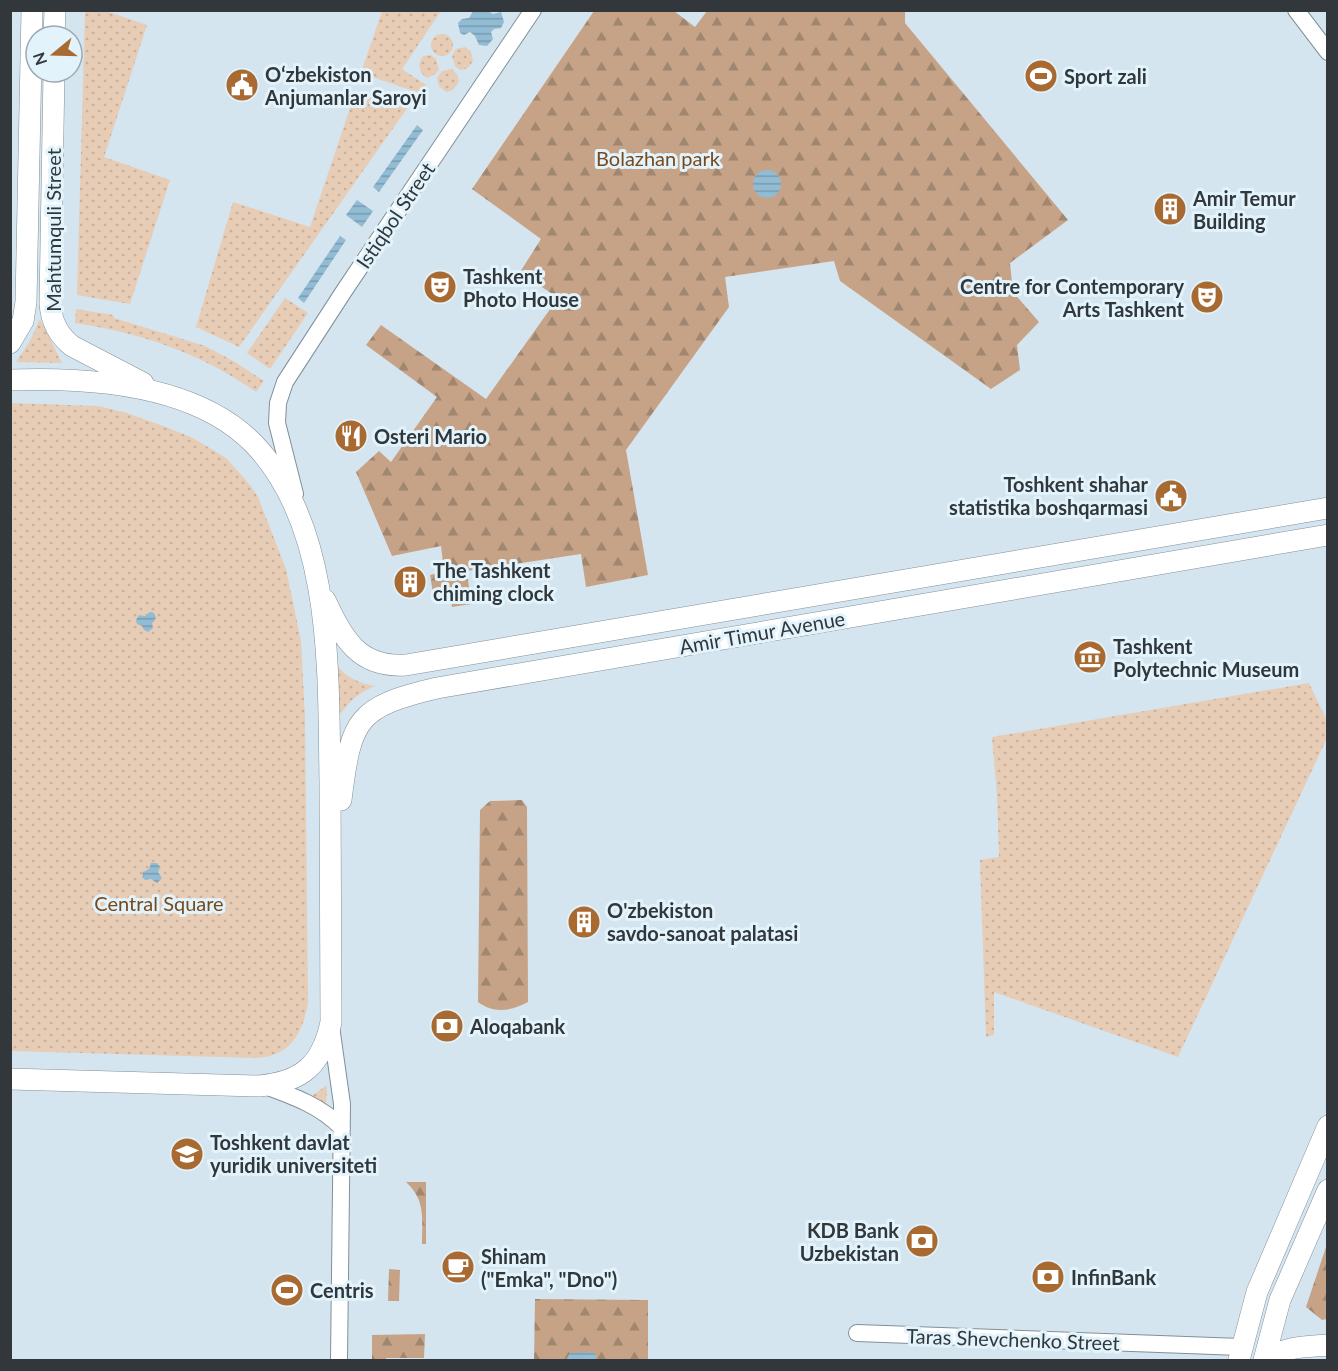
<svg xmlns="http://www.w3.org/2000/svg" width="1338" height="1371" viewBox="0 0 1338 1371" font-family="Lato,sans-serif">
<defs>
<pattern id="grass-dots" width="8" height="8" patternUnits="userSpaceOnUse" patternTransform="scale(1.5)"><rect width="8" height="8" fill="#e7ccb6"/><path d="M2 2h.1M6 6h.1" fill="none" stroke="#c7b09d" stroke-width="1.8" stroke-linecap="round"/></pattern>
<pattern id="forest-firs" width="22" height="20" patternUnits="userSpaceOnUse" patternTransform="scale(1.5)"><rect width="22" height="20" fill="#c6a387"/><path d="M5 1l3.5 6h-7zM16 11l3.5 6h-7z" fill="#a18670"/></pattern>
<pattern id="water-rules" width="6" height="5" patternUnits="userSpaceOnUse" patternTransform="scale(1.5)"><rect width="6" height="5" fill="#92bcd4"/><path d="M0 2.5h6" fill="none" stroke="#789aad"/></pattern>
</defs>
<rect width="100%" height="100%" fill="#d5e5ef"/>
<path fill="url(#grass-dots)" d="M85 11H106L147 25 104 157 170 180 130 304 77 295Z
M382 11H441L402 69 426 85 419 93 361 73Z
M431 45a11 11 0 1 1 22 0a11 11 0 1 1-22 0Z
M465 47 471 52 473 61 468 68 460 70 455 66 452 56 456 49Z
M431 55 436 59 439 70 434 75 427 78 421 73 419 64 423 56Z
M452 69 457 74 459 82 453 90 446 92 439 86 437 78 442 71Z
M355 93 408 107 239 347 196 327 233 202 310 227Z
M285 298 308 313 270 369 247 353Z
M76 309 113 315 114 318 205 346 235 362 264 381 256 392C201 353 141 333 75 323Z
M40 319 62 363 16 362 30 341Z
M11 403 98 406 127 413 166 427 193 438 226 458 250 485 258 497 286 569 301 641 305 718 308 1002C303 1032 292 1055 258 1058L11 1051Z
M336 665C347 678 359 683 375 686 358 693 347 703 338 718Z
M1309 683 1327 721V738L1178 1057 994 992V1035L986 1037 980 860 999 857 997 795 992 737Z
M327 1085 326 1107 309 1098Z"/>
<path fill="url(#forest-firs)" d="M594 11H674L695 27 707 11H905V23L1068 220 1010 263 1013 292 1039 322 1017 345 1020 370 991 389 840 281 834 261 725 277 729 307 626 450 648 575 586 587 581 554 467 571 471 604 452 607 449 590 433 593 430 575 444 571 441 546 392 556 356 472 379 451 391 462 437 397 366 345 381 325 486 399 558 298 520 272 541 239 472 189Z
M522 800 527 807 528 1002C511 1011 494 1014 478 1002L480 810 490 801Z
M406 1182H426V1244H422C422 1218 426 1201 406 1182Z
M1327 1244V1319L1322 1320 1306 1307Z
M389 1269 400 1270 399 1301H388Z
M535 1299 648 1300V1360H534Z
M425 1334 424 1358H386V1360H372V1335Z"/>
<path fill="url(#water-rules)" d="M471 10 488 11 493 14 501 12 504 22 501 28 494 29 491 32 493 39 487 46 479 45 475 36 470 32 464 35 460 33 458 23 462 19 469 18 472 13Z
M417 125 423 130 379 192 373 187Z
M753 184a14 14 0 1 1 28 0a14 14 0 1 1-28 0Z
M357 200 373 211 362 227 346 215Z
M340 236 346 240 304 303 298 298Z
M150 612 154 613 156 618 152 623 153 628 148 632 144 630 142 626 137 624 136 620 139 615 145 616Z
M151 863H157L160 867 158 872 162 878 157 883 151 879 145 880 142 877 143 872 149 869Z
M590 1352 596 1354V1360H566L570 1353Z"/>
<g fill="none" stroke-linecap="round" stroke-linejoin="round">
<g stroke="#819098" stroke-width="18">
<path id="minor" d="M1296 10 1328 52
M295 494 277 423 278 403 285 382 344 291 533 10
M331 1026 342 1104 339 1360
M265 1086C293 1096 321 1106 342 1128
M857 1333 1241 1347"/>
</g>
<g stroke="#819098" stroke-width="22">
<path id="major" d="M54 36 55 10
M54 72 50 303C51 321 58 335 72 346L143 383
M10 343 23 321 26 302 32 10
M10 380C90 377 196 384 254 444 334 528 328 673 330 782 331 862 331 942 331 1022 322 1065 302 1082 259 1086L10 1079
M325 600C343 638 358 668 406 665L1328 508
M341 800C351 718 357 707 437 688L1328 535
M1239 1360 1257 1292 1328 1126
M1264 1360 1280 1300 1328 1190
M1267 1360C1284 1346 1306 1347 1328 1345"/>
</g>
<use href="#minor" stroke="#fff" stroke-width="16"/>
<use href="#major" stroke="#fff" stroke-width="21"/>
</g>
<defs>
<g id="stadium-disc" transform="scale(1.725)"><circle r="9.5" fill="#a96a31" stroke="#e2f3fc"/><path d="M0-5a6.5 5 0 1 0 0 10a6.5 5 0 1 0 0-10ZM-3.5-1.8h7v3.6h-7Z" fill="#fff"/></g>
<g id="civic-disc" transform="scale(1.725)"><circle r="9.5" fill="#a96a31" stroke="#e2f3fc"/><path d="M-.6-6.5H3V-4.5H.6V-3L4-1V1h2V6H-6V1h2V-1L-.6-3ZM-1.2 2.5V6h2.4V2.5Z" fill="#fff"/></g>
<g id="building-disc" transform="scale(1.725)"><circle r="9.5" fill="#a96a31" stroke="#e2f3fc"/><path d="M-4-6H4V6H1V3H-1V6H-4ZM-2.5-4.3h1.7v1.8h-1.7ZM.8-4.3h1.7v1.8H.8ZM-2.5-1h1.7V.8h-1.7ZM.8-1h1.7V.8H.8Z" fill="#fff"/></g>
<g id="theatre-disc" transform="scale(1.725)"><circle r="9.5" fill="#a96a31" stroke="#e2f3fc"/><path d="M-5-5.5Q0-4 5-5.5V0Q5 5 0 6Q-5 5-5 0ZM-3.3-2.5H-1v1.5H-3.3ZM1-2.5H3.3v1.5H1ZM-2.8 1Q0 5.5 2.8 1Z" fill="#fff"/></g>
<g id="restaurant-disc" transform="scale(1.725)"><circle r="9.5" fill="#a96a31" stroke="#e2f3fc"/><path d="M-5-6h1v4h1v-4h1v4h1v-4h1v5L-1.5 .5V6h-2V.5L-5-1ZM5-6V6H3V1.5H1.5Q1.5-4 5-6Z" fill="#fff"/></g>
<g id="museum-disc" transform="scale(1.725)"><circle r="9.5" fill="#a96a31" stroke="#e2f3fc"/><path d="M0-6L6-3V-2H-6V-3ZM-5-1h2V3h-2ZM-1-1h2V3h-2ZM3-1h2V3H3ZM-6 4H6V6H-6Z" fill="#fff"/></g>
<g id="bank-disc" transform="scale(1.725)"><circle r="9.5" fill="#a96a31" stroke="#e2f3fc"/><path d="M-6-4H6V4H-6ZM0-2.3a2.3 2.3 0 1 0 0 4.6a2.3 2.3 0 1 0 0-4.6Z" fill="#fff"/></g>
<g id="university-disc" transform="scale(1.725)"><circle r="9.5" fill="#a96a31" stroke="#e2f3fc"/><path d="M0-5L7-2L0 1L-7-2ZM-4 1L0 2.5L4 1V4Q0 6-4 4Z" fill="#fff"/></g>
<g id="cafe-disc" transform="scale(1.725)"><circle r="9.5" fill="#a96a31" stroke="#e2f3fc"/><path d="M-5.5-4.5H6V0H3Q3 3.5 0 3.5H-2.5Q-5.5 3.5-5.5 0ZM3-3.2v2h1.7v-2ZM-6 4.5H4V6H-6Z" fill="#fff"/></g>
</defs>
<g fill-rule="evenodd">
<use href="#stadium-disc" x="1041" y="76"/>
<use href="#civic-disc" x="242" y="85"/>
<use href="#building-disc" x="1170" y="209"/>
<use href="#theatre-disc" x="440" y="287"/>
<use href="#theatre-disc" x="1207" y="297"/>
<use href="#restaurant-disc" x="351" y="436"/>
<use href="#civic-disc" x="1171" y="496"/>
<use href="#building-disc" x="410" y="582"/>
<use href="#museum-disc" x="1090" y="657"/>
<use href="#building-disc" x="584" y="922"/>
<use href="#bank-disc" x="447" y="1026"/>
<use href="#university-disc" x="187" y="1154"/>
<use href="#bank-disc" x="922" y="1241"/>
<use href="#cafe-disc" x="458" y="1267"/>
<use href="#bank-disc" x="1048" y="1277"/>
<use href="#stadium-disc" x="287" y="1290"/>
</g>
<g text-anchor="middle" dominant-baseline="central" stroke-width="6" stroke-linejoin="round" paint-order="stroke">
<g font-size="20" font-weight="bold" fill="#31373b" stroke="#e2f3fc" text-anchor="start">
<text x="265" y="74">O‘zbekiston<tspan x="265" dy="23">Anjumanlar Saroyi</tspan></text>
<text x="1064" y="76">Sport zali</text>
<text x="1193" y="198">Amir Temur<tspan x="1193" dy="23">Building</tspan></text>
<text x="463" y="276">Tashkent<tspan x="463" dy="23">Photo House</tspan></text>
<text x="1184" y="286" text-anchor="end">Centre for Contemporary<tspan x="1184" dy="23">Arts Tashkent</tspan></text>
<text x="374" y="436">Osteri Mario</text>
<text x="1148" y="484" text-anchor="end">Toshkent shahar<tspan x="1148" dy="23">statistika boshqarmasi</tspan></text>
<text x="433" y="570">The Tashkent<tspan x="433" dy="23">chiming clock</tspan></text>
<text x="1113" y="646">Tashkent<tspan x="1113" dy="23">Polytechnic Museum</tspan></text>
<text x="607" y="910">O'zbekiston<tspan x="607" dy="23">savdo-sanoat palatasi</tspan></text>
<text x="470" y="1026">Aloqabank</text>
<text x="210" y="1142">Toshkent davlat<tspan x="210" dy="23">yuridik universiteti</tspan></text>
<text x="899" y="1230" text-anchor="end">KDB Bank<tspan x="899" dy="23">Uzbekistan</tspan></text>
<text x="481" y="1256">Shinam<tspan x="481" dy="23">("Еmka", "Dno")</tspan></text>
<text x="1071" y="1277">InfinBank</text>
<text x="310" y="1290">Centris</text>
</g>
<g font-size="20" fill="#78491d" stroke="#e2f3fc">
<text x="658" y="158">Bolazhan park</text>
<text x="159" y="903">Central Square</text>
</g>
<g font-size="20" fill="#31373b" stroke="#e2f3fc">
<text transform="translate(395 215) rotate(-56)">Istiqbol Street</text>
<text transform="translate(53 230) rotate(-90)">Mahtumquli Street</text>
<text transform="translate(762 632) rotate(-10)">Amir Timur Avenue</text>
<text transform="translate(1013 1339) rotate(2)">Taras Shevchenko Street</text>
</g>
</g>
<rect width="1338" height="1371" fill="none" stroke="#31373b" stroke-width="24"/>
<g transform="translate(54 54) rotate(251)"><circle r="28" fill="#e2f3fc" stroke="#9ba8af" stroke-width="1.5"/>
<path d="M0-4.5L10 22L0 15L-10 22Z" fill="#a96a31"/>
<text y="-9" font-size="16" font-weight="bold" text-anchor="middle" fill="#31373b">N</text>
</g>
</svg>
